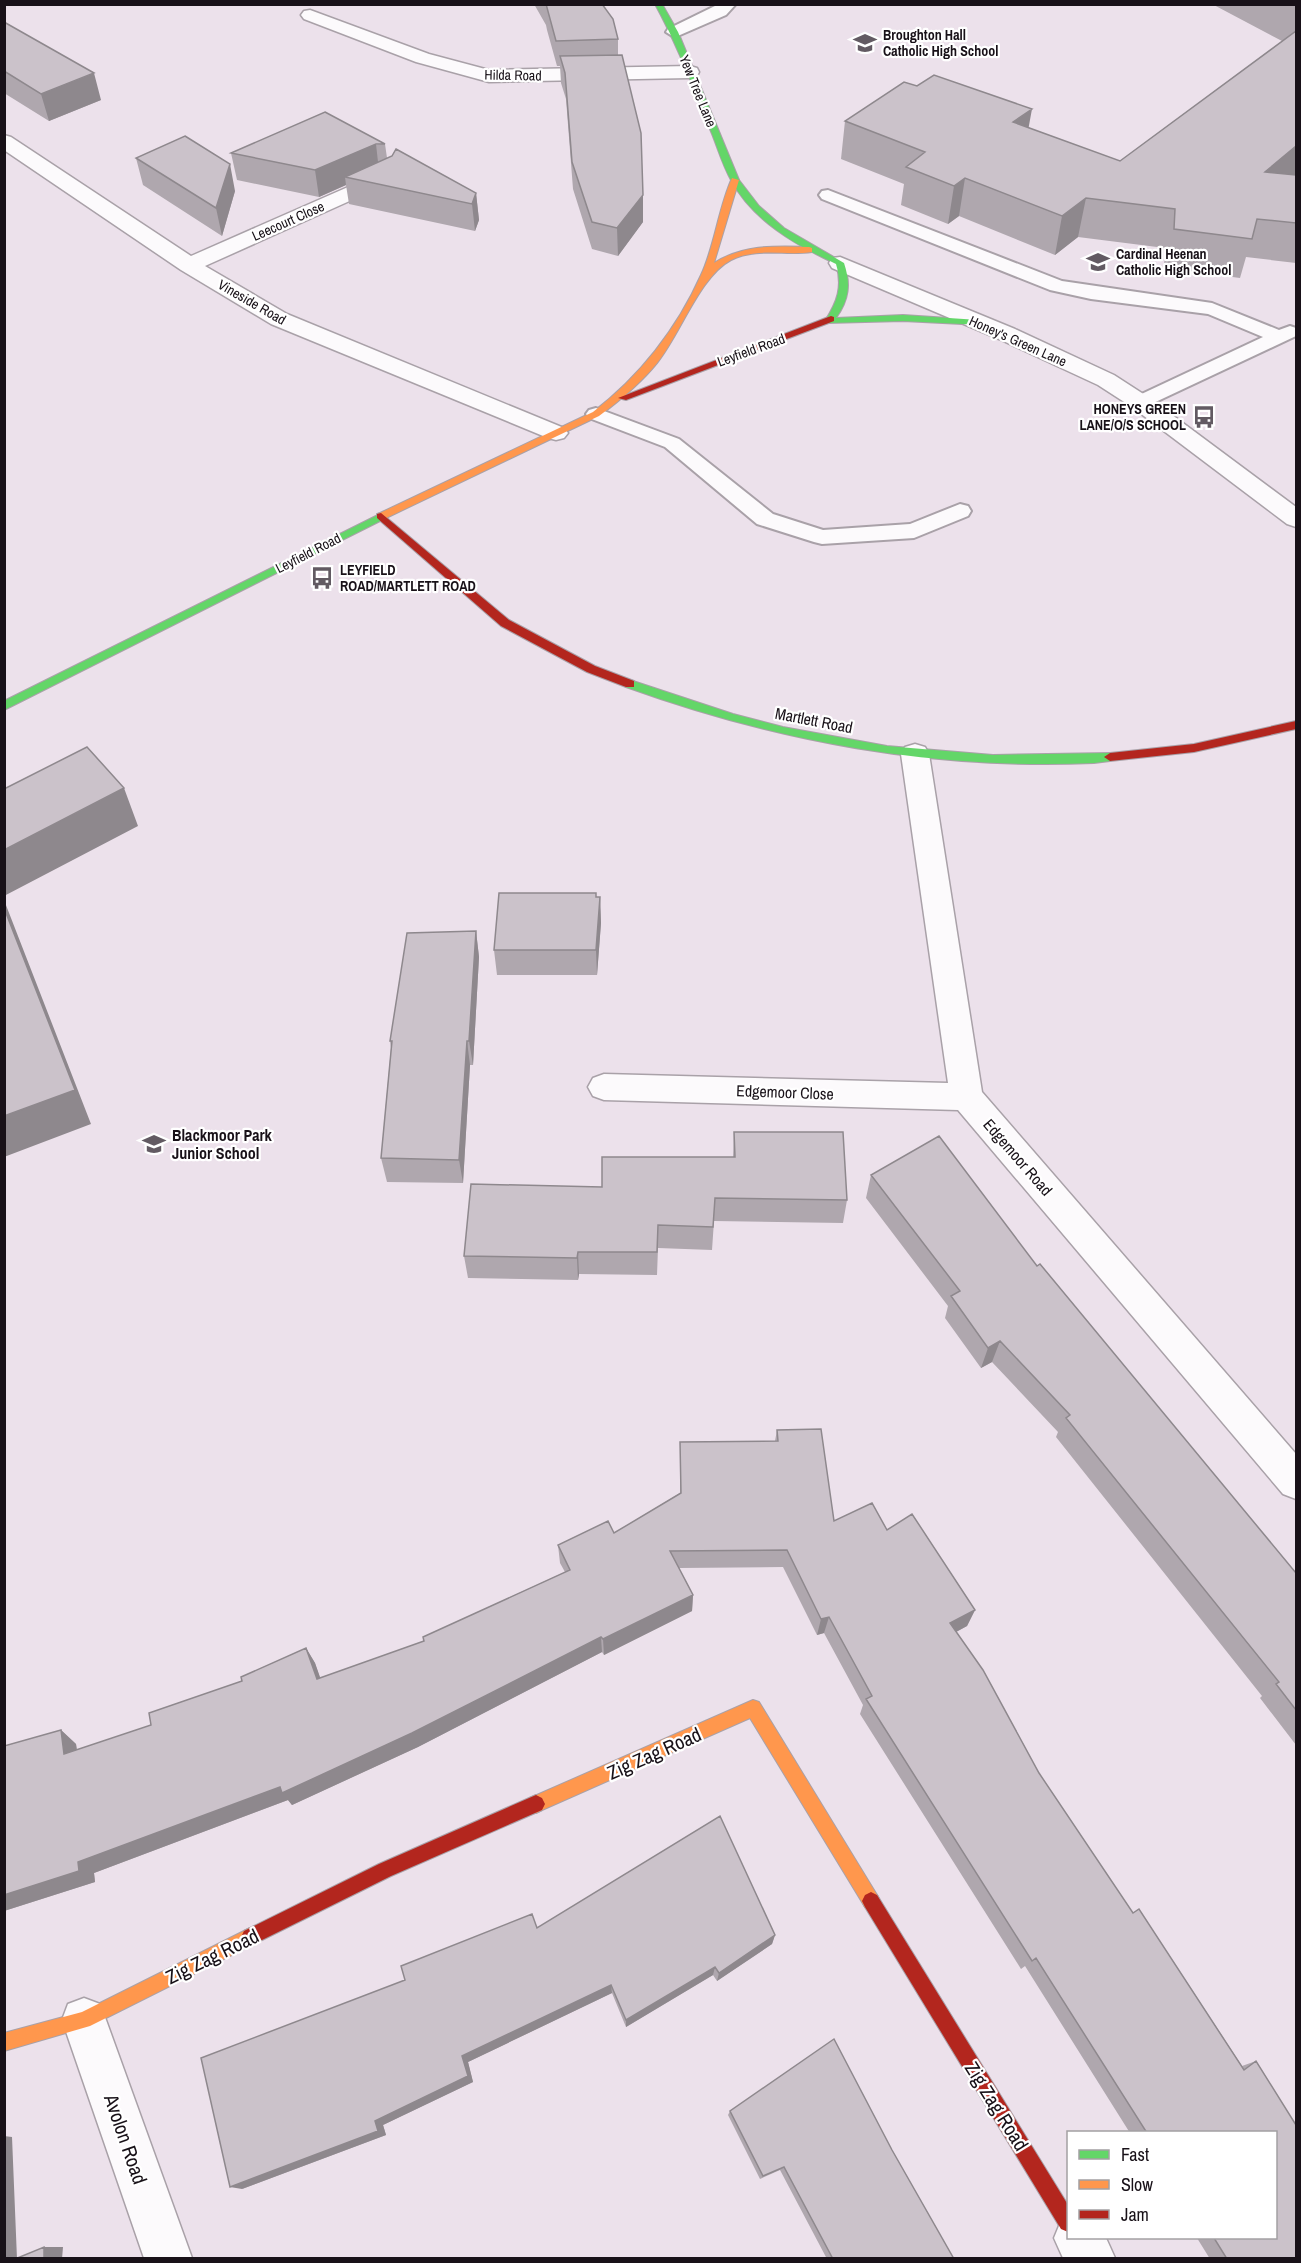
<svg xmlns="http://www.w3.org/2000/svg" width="1301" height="2263" viewBox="0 0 1301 2263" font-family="'Archivo Narrow',sans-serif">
<rect width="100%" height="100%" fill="#ece1eb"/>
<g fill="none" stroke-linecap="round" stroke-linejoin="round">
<g stroke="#a9a1a8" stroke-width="4">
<path id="lane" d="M719 4H736L726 15 680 35 674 37 666 32 668 29Z
M828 190 1062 281 1212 303 1279 330 1290 326 1296 328V336L1147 406H1133L1130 402 1133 398 1263 337 1208 314 1091 299 1050 290 822 199 819 195 822 191Z
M596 408 679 439 773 514 823 530 910 524 960 504 968 506 971 511 968 516 914 538 822 544 814 542 757 524 665 447 589 418 586 414 589 410Z"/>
</g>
<g stroke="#a9a1a8" stroke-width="3">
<path id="street" d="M310 10 429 54 489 70 690 66 697 68 699 72 697 76 690 78 489 82 416 62 304 19 301 15 304 11Z
M4 135 11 137 191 256 380 173H394L397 177 394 181 205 266 287 314 564 428 568 433 564 438 556 440 548 438 271 324 181 270 4 150Z
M840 257 1015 329 1114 375 1148 397 1296 507V527L1287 524 1132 407 1098 385 999 339 832 268 829 263 832 258Z
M915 744 925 747 929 754 982 1092 1296 1454V1499L1283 1494 958 1110 604 1100 593 1096 588 1087 593 1078 604 1074 948 1083 901 754 905 747Z
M84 1998 100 2004 106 2020 192 2258H144L62 2020 68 2004Z
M1068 2218V2238H1106L1115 2258H1063L1054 2238 1061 2221Z"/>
</g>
<g stroke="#a9a1a8" stroke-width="2">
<path id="fast" d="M655 4H662L678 32 739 180 759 206 784 228 844 263C851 284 849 300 836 318L903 315 979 320 982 321V325L903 321 827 323 825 321C837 302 843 287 836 264 796 245 753 221 731 180 723 166 718 149 712 134 694 90 678 46 655 4Z
M382 513 386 514V518L4 710V701Z
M630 680 733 714 783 727 887 746 993 755 1110 753 1116 757 1110 761 1094 763C931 770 779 742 626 687L624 684Z"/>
</g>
<g stroke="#a9a1a8" stroke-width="2">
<path id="slow" d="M732 178 739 180 714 263C744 244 776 246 809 247L812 248V252C785 256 757 247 731 260 700 276 680 335 657 363 641 383 619 401 599 416L386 518H378V514L593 412C639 377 677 329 701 275 715 245 718 209 732 178Z
M753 1700 759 1702 877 1895 880 1901 877 1907 871 1910 865 1907 750 1718 542 1810 536 1813 530 1810 527 1804 530 1798Z
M250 1928 256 1931 259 1937 256 1943 90 2026 4 2051V2033L82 2012Z"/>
</g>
<g stroke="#a9a1a8" stroke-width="2">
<path id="jam" d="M831 316 834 317V321L626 400 618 398Z
M381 513 509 620 595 666 634 681V687H626L587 672 501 626 377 518V514Z
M1296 721V729L1194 752 1110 761 1104 757 1110 753 1194 744Z
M536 1795 542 1798 545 1804 542 1810 391 1876 256 1943 250 1946 244 1943 241 1937 244 1931 379 1864Z
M871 1892 877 1895 1068 2205V2232L1061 2229 865 1907 862 1901 865 1895Z"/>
</g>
<use href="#lane" fill="#fcfafc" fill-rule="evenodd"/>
<use href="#street" fill="#fcfafc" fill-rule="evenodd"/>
<use href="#fast" fill="#63d668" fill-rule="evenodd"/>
<use href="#slow" fill="#ff974d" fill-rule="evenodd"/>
<use href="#jam" fill="#b3261e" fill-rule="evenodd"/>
</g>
<path fill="#afa7ae" d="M534 4H602L618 39V55L643 222 618 256 592 249 573 189 566 99 561 83 560 66H557L547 30 546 25Z
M1212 4H1296V263L1246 257 1240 278 1164 268 1165 248 1078 237 1055 255 959 216 948 224 901 205 904 184 841 159 845 121 1029 128 1120 161 1282 41Z
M4 22 101 100 49 121 4 93Z
M385 144 387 158 476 193 479 220 475 231 349 204 346 185 319 197 237 180 231 153Z
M136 158 235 191 222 236 143 185Z
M596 897H600L601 923 597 975H497L494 950Z
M476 931 479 957 473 1065H470L463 1183 387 1182 381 1158 391 1048 390 1041Z
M734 1132 847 1200 843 1223 714 1221 712 1250 658 1248 657 1275 579 1274 578 1280 468 1278 464 1256 602 1187 733 1157Z
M871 1175 1037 1266 1296 1573V1745L1260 1698 1262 1696 1056 1437 1058 1432 992 1362 981 1368 945 1318 948 1306 866 1198Z
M821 1429 834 1521 872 1503 887 1530 912 1514 975 1610 967 1626 956 1632 983 1670 1039 1773 1133 1913 1139 1909 1242 2066 1256 2061 1296 2125V2259H1210L1197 2238H1275V2133H1130L1025 1966 1021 1969 860 1714 863 1705 824 1633 817 1635 783 1567 679 1568 693 1595 692 1611 604 1655 602 1652 418 1747 292 1805 288 1800 94 1873 95 1882 4 1911V1746L61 1730 76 1744 77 1750 151 1725 149 1713 242 1681 241 1677 306 1648 315 1663 320 1678 424 1641 423 1637 565 1572 560 1563 558 1545 608 1521 614 1533 680 1493V1442L775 1441 777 1430Z
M537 1928 775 1935 772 1944 717 1981 713 1975 626 2027 612 1993 468 2062 473 2082 383 2125 386 2135 242 2189 405 1980Z
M730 2111 892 2150 954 2259H827L780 2170 760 2179 728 2115Z"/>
<path fill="#8e888d" d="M94 73 101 100 49 121 41 94Z
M1032 109 1025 147 1013 122Z
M376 144 379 171 345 177 346 185 319 197 315 170Z
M1296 146V175L1254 210 1265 172Z
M230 164 235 191 222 236 216 208Z
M965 178 959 216 948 224 954 186Z
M476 193 479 220 475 231 472 204Z
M643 195V222L618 256 617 228Z
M1086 198 1078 237 1055 255 1062 216Z
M124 788 138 826 4 896V850Z
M600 897 601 923 597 975 596 950Z
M4 900 91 1124 4 1157Z
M476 931 479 957 473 1065 469 1041Z
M467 1041 470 1065 463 1183 459 1160Z
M578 1252 579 1274 578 1280 577 1258Z
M1000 1341 992 1362 981 1368 988 1348Z
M693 1595 692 1611 604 1655 603 1639Z
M975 1610 967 1626 943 1639 950 1623Z
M829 1617 824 1633 817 1635 821 1619Z
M601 1637 602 1652 418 1747 292 1805 288 1800 94 1873 95 1882 4 1911V1895L78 1862Z
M306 1648 315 1663 326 1694 317 1679Z
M61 1730 76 1744 79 1768 64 1754Z
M775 1935 772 1944 717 1981 719 1973Z
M715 1967 713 1975 626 2027V2020Z
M611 1985 612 1993 468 2062 473 2082 383 2125 386 2135 242 2189 230 2187 375 2121 462 2056Z
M4 2136 12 2137 17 2259H4Z
M44 2247H63L62 2259H44Z"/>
<path fill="#cbc2ca" stroke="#8e888d" stroke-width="1.5" d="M546 4 549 5V4H602L613 19 618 39 556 41Z
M4 22 94 73 41 94 4 71Z
M1296 31V146L1265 172 1296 175V223L1257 219 1252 239 1174 229 1175 209 1086 198 1062 216 965 178 954 186 906 167 925 152 845 121 904 82 917 86 934 75 1032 109 1013 122 1120 161Z
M622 55 641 133 643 195 617 228 592 222 572 162 565 73 560 56Z
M325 112 385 144H376L315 170 231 153Z
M185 136 230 164 216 208 136 158Z
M396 149 476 193 472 204 345 177 392 156Z
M87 747 124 788 4 850V789Z
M499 893H596V897H600L596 950H494Z
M4 908 75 1090 4 1116Z
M476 931 469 1041H467L459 1160 381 1158 392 1041H390L407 933Z
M734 1132H843L847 1200 715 1198 713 1227 658 1225 657 1252H578L577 1258 464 1256 471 1184 602 1187V1157H735Z
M939 1136 1037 1266 1040 1264 1296 1573V1710L1276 1684 1279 1682 1066 1418 1070 1415 1000 1341 988 1348 951 1296 960 1291 871 1175Z
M821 1429 834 1521 872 1503 887 1530 912 1514 975 1610 950 1623 983 1670 1039 1773 1133 1913 1139 1909 1244 2070 1256 2061 1296 2125V2259H1227L1214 2238H1275V2133H1147L1036 1958 1032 1961 866 1699 872 1696 829 1617 821 1619 787 1550 670 1551 693 1595 603 1639 601 1637 412 1733 282 1793 280 1787 78 1862 79 1871 4 1895V1746L61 1730 64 1754 151 1725 149 1713 242 1681 241 1677 306 1648 317 1679 424 1641 423 1637 570 1570 558 1545 608 1521 614 1533 681 1493 680 1442 778 1441 777 1430Z
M720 1816 775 1935 719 1973 715 1967 626 2020 611 1985 462 2056 468 2076 375 2121 378 2131 230 2187 201 2058 405 1980 401 1966 532 1914 537 1928Z
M834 2039 892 2150 954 2259H833L784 2167 763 2176 730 2111Z
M44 2247V2259H15Z"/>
<defs>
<g id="school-bare" transform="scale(1.8)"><path d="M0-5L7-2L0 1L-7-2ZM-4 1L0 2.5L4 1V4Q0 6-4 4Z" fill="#625a62" stroke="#fff" stroke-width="2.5" paint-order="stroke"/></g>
<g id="bus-bare" transform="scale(1.8)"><path d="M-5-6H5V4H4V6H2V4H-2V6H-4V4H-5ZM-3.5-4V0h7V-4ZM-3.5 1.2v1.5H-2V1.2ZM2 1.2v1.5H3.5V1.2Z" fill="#625a62" stroke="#fff" stroke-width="2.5" paint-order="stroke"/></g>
</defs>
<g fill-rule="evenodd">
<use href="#school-bare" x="865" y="43"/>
<use href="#school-bare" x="1098" y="262"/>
<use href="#bus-bare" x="1204" y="417"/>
<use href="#bus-bare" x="322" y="578"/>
<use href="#school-bare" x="154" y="1144"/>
</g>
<g text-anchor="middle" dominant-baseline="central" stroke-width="4.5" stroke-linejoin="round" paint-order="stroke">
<g font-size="14" font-weight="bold" fill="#181118" stroke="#fff" text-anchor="start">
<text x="883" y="35">Broughton Hall<tspan x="883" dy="16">Catholic High School</tspan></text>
<text x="1116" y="254">Cardinal Heenan<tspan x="1116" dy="16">Catholic High School</tspan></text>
<text x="1186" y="409" text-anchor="end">HONEYS GREEN<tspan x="1186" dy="16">LANE/O/S SCHOOL</tspan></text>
<text x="340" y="570">LEYFIELD<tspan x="340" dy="16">ROAD/MARTLETT ROAD</tspan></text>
</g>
<g font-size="14" fill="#181118" stroke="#fff">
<text transform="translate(513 75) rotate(1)">Hilda Road</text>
<text transform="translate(698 91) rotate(68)">Yew Tree Lane</text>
<text transform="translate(288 221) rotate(-24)">Leecourt Close</text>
<text transform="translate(252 302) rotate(30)">Vineside Road</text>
<text transform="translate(1018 341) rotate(24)">Honey's Green Lane</text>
<text transform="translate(751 350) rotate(-20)">Leyfield Road</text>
<text transform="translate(308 553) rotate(-27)">Leyfield Road</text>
</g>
<g font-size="16" fill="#181118" stroke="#fff">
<text transform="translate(814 720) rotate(11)">Martlett Road</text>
<text transform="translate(785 1092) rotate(2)">Edgemoor Close</text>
<text transform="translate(1018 1157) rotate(49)">Edgemoor Road</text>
</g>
<g font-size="16" font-weight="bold" fill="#181118" stroke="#fff" text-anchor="start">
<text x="172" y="1135">Blackmoor Park<tspan x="172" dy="18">Junior School</tspan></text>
</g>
<g font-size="20" fill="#181118" stroke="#fff">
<text transform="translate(654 1753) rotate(-24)">Zig Zag Road</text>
<text transform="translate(212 1956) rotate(-26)">Zig Zag Road</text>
<text transform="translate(997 2106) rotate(58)">Zig Zag Road</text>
<text transform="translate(126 2139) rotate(71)">Avolon Road</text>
</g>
</g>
<rect width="1301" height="2263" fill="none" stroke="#181118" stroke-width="12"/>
<rect x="1067" y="2131" width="210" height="108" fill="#ffffff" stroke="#a3a0a3" stroke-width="1.5"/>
<rect x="1079" y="2150" width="30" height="9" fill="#63d668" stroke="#a3a0a3" stroke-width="1.5"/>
<text x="1121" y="2161" font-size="18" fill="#181118">Fast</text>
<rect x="1079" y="2180" width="30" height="9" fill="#ff974d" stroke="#a3a0a3" stroke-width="1.5"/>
<text x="1121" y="2191" font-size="18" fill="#181118">Slow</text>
<rect x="1079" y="2210" width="30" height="9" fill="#b3261e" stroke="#a3a0a3" stroke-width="1.5"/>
<text x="1121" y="2221" font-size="18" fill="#181118">Jam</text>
</svg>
